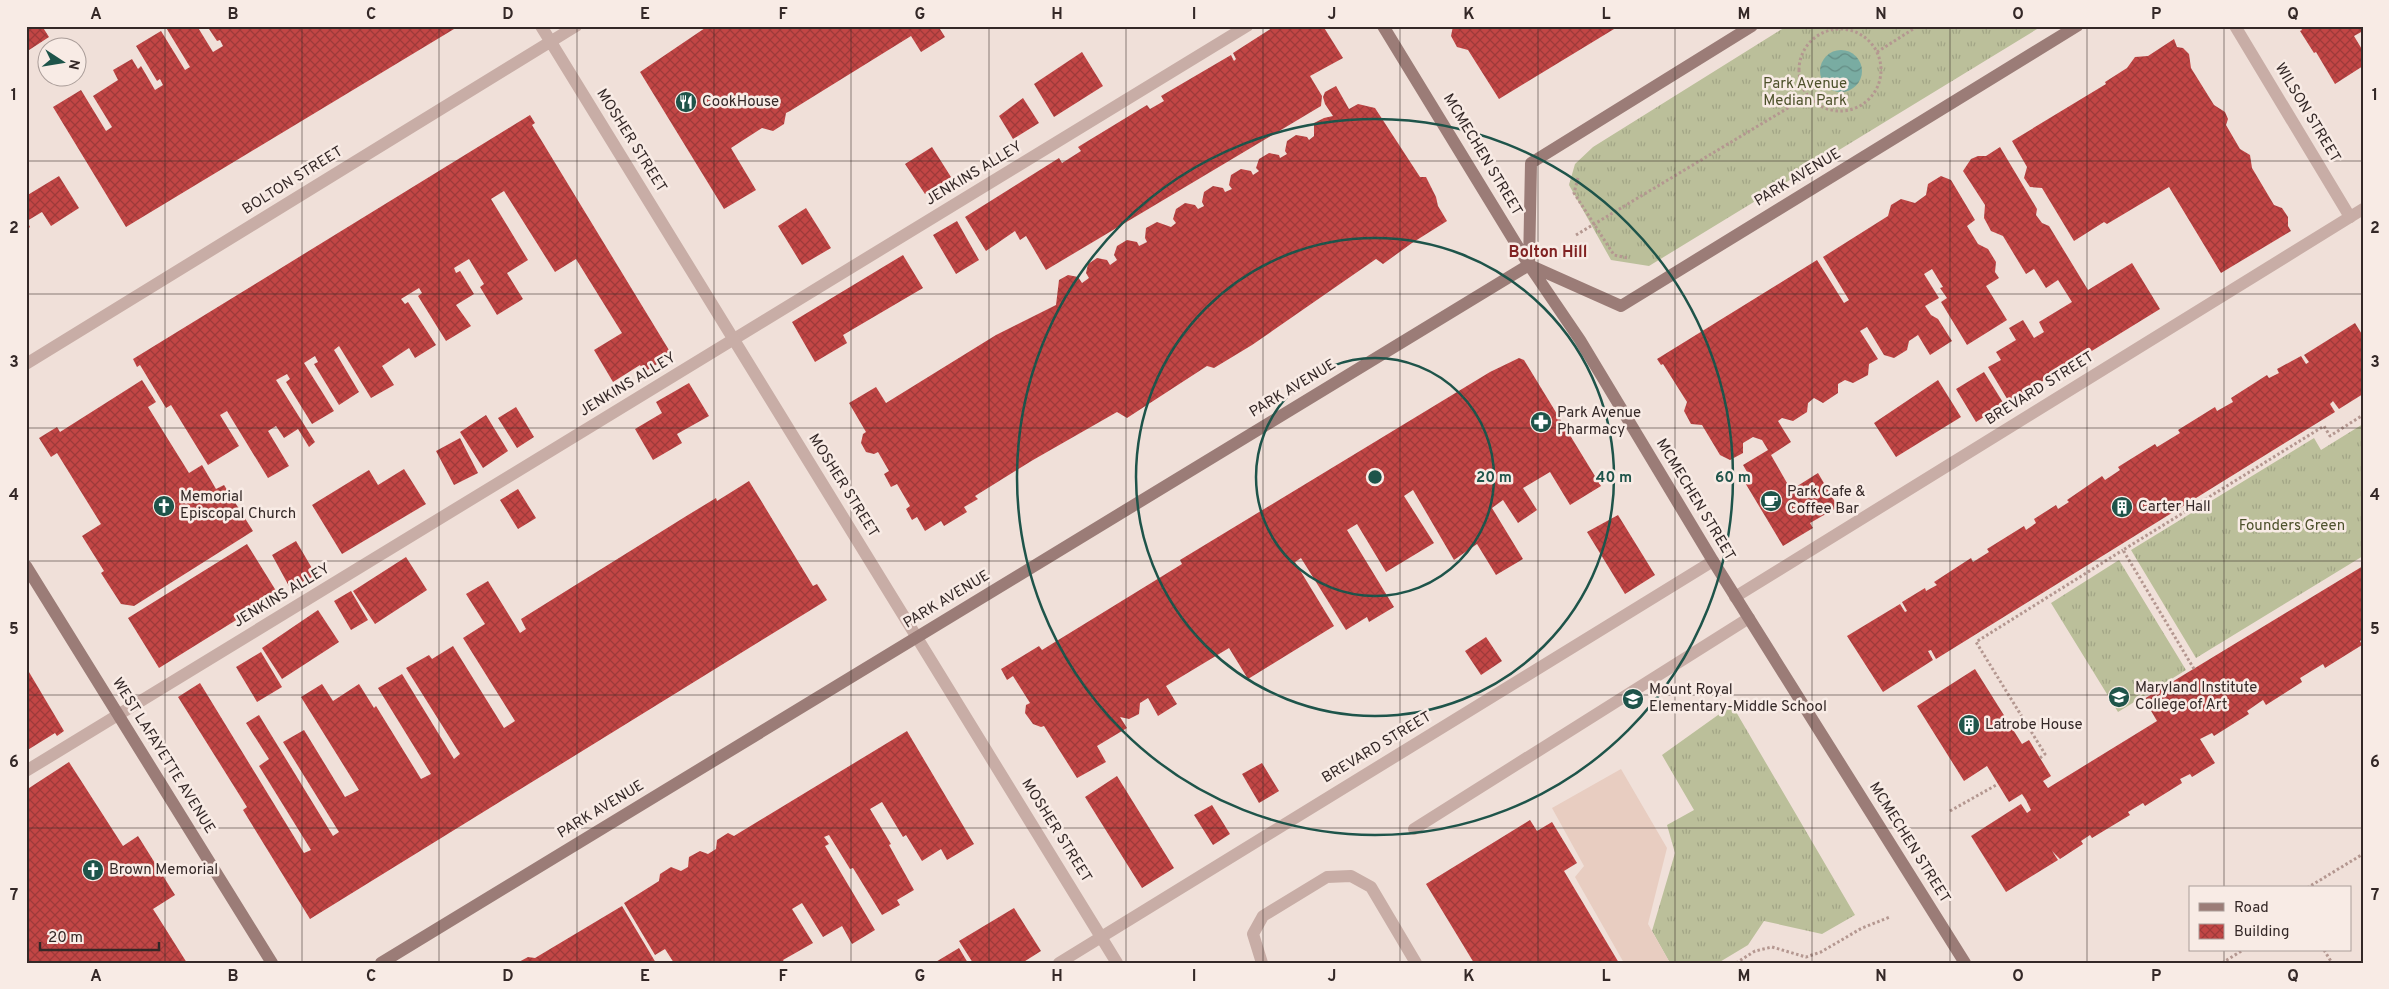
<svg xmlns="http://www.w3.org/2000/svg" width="2389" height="989" viewBox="0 0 2389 989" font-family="Overpass,sans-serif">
<defs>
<pattern id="grass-tufts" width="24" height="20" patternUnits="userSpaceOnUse" patternTransform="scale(1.25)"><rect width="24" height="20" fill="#bbbf9a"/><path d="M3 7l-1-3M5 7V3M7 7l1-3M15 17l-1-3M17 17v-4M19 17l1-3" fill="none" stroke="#a1a485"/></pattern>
<pattern id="water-waves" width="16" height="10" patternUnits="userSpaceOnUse" patternTransform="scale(1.25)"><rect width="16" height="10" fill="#79aca2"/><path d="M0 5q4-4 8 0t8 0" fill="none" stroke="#648c84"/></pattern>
<pattern id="building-cross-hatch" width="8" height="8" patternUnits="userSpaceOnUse" patternTransform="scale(1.25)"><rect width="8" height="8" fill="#c24645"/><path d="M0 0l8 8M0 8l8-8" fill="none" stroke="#9e3a3a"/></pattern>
</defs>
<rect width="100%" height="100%" fill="#f0e0d9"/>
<path fill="url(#grass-tufts)" d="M1787 26H2042L1649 266 1611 260 1569 185 1575 164 1593 147Z
M2363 424V556L2196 658 2131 550 2314 438 2321 450Z
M2119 560 2186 670 2118 712 2051 603Z
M1732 705 1855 915 1822 934 1764 921 1748 945 1718 963H1670L1652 931 1675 853 1667 825 1694 810 1662 755Z"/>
<path fill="#e8cdc1" d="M1621 769 1667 848 1648 924 1670 963H1624L1575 877 1584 866 1552 808Z"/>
<path fill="url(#water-waves)" d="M1820 71a21 21 0 1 1 42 0a21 21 0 1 1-42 0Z"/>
<path fill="url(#building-cross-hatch)" d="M26 26H42L49 37 26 52Z
M165 26H197L213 52 223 46 220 40 217 41 207 26H459L126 227 53 107 81 90 106 131 112 127 93 96 118 80 113 70 132 59 138 69 141 66 155 90 163 85 160 79 157 81 136 46 161 31 185 70 190 67Z
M708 26H938L945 37 921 52 911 36 790 111 786 113 784 124 773 131 762 128 731 148 756 190 724 209 640 72Z
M1275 26H1323L1343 58 1310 76 1322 96 1321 106 1046 270 1026 236 1020 240 1015 231 986 251 965 217 1059 158 1062 163 1081 151 1078 147 1147 105 1150 109 1164 101 1161 96 1231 55 1234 61 1236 59 1233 53Z
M1453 26H1619L1499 99 1468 50 1457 47 1451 36Z
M2300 26H2363V31L2354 36 2363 51V66L2335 84 2316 52 2314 53 2300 31 2302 30Z
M2174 39 2177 47 2183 48 2189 54 2191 68 2214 105 2225 112 2228 119 2226 125 2240 149 2250 155 2252 168 2274 205 2282 208 2288 217V226L2291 231 2221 273 2169 187 2107 224 2104 222 2074 241 2042 188 2030 187 2024 178 2027 167 2012 141 2106 84 2105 82 2127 68 2135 57 2148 56Z
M1082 52 1103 86 1054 117 1034 84Z
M1336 86 1349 109 1358 104 1375 108 1420 177H1426L1436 197 1438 206 1447 221 1412 243 1383 264 1376 259 1252 345 1214 368 1207 366 1127 418 1117 412 1033 460 975 496 978 499 964 507 967 512 944 526 941 521 925 531 917 517 912 520 906 509 910 506 897 484 891 487 884 474 889 471 878 452 874 454 866 452 861 443 863 434 866 432 849 403 876 387 886 403 996 335 1056 305 1059 280 1068 275 1078 277 1082 283 1089 278 1086 273 1088 264 1097 258 1107 260 1110 265 1117 260 1114 255 1117 246 1127 240 1137 242 1139 246 1147 242 1145 238 1146 228 1157 222 1171 227 1176 223 1173 219 1176 209 1185 203 1195 205 1198 209 1204 206 1202 202 1204 192 1213 186 1223 188 1225 192 1232 189 1229 185 1231 175 1241 169 1251 171 1253 175 1259 171 1256 168 1259 159 1269 153 1279 155 1280 158 1287 154 1285 151 1287 141 1296 135 1307 137 1309 140 1314 136V123L1324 118 1333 116 1325 104 1323 97 1325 92Z
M1023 98 1039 123 1013 139 999 116Z
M530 115 535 123 532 125 672 355 644 372 640 365 613 382 594 350 622 333 576 259 555 272 504 191 491 199 528 260 507 273 523 299 497 315 480 287 484 284 469 259 454 268 456 273 460 271 474 294 456 305 471 326 446 341 418 296 422 293 419 288 401 299 405 304 408 302 436 345 415 358 409 348 382 366 394 385 371 398 339 346 334 350 359 392 339 405 314 364 318 362 315 356 304 363 334 411 312 424 286 382 290 379 287 374 276 380 315 442 309 447 298 429 284 438 276 426 268 431 289 466 268 478 227 411 220 415 239 446 208 465 171 405 166 408 140 365 137 367 133 359Z
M932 147 951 177 925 194 905 164Z
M2000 147 2037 209 2036 215 2042 223 2049 226 2088 290 2132 263 2160 309 2009 402 1988 367 2001 360 1996 352 2016 340 2009 328 2023 320 2034 338 2044 332 2039 322 2072 302 2058 280 2046 288 2034 269 2026 274 2003 236 1991 231 1984 218 1985 205 1963 171 1971 159 1978 156H1986Z
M59 176 79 208 51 226 42 212 27 221 30 227 26 230V196Z
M1941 176 1951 180 1975 220 1967 226 1978 244 1988 249 1996 262 1995 272 1999 278 1986 286 2007 320 1967 345 1941 302 1947 298 1940 288 1943 287 1932 269 1924 274 1939 298 1925 306 1931 315 1938 319 1952 341 1930 355 1918 335 1909 341 1907 350 1894 358 1884 355 1867 327 1860 331 1878 359 1869 364 1868 375 1853 383 1845 380 1838 384V393L1823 403 1814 398 1808 403 1807 412 1793 421 1782 418 1778 421 1791 442 1771 455 1791 490 1818 473 1838 507 1810 523 1813 528 1783 546 1744 481 1750 477 1743 465 1768 450 1762 440 1753 437 1743 443V453L1730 460 1720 455 1702 425 1691 424 1684 411 1687 402 1663 364 1661 365 1657 359 1817 260 1844 303 1849 300 1823 257 1888 216 1891 205 1901 199 1915 203 1926 195 1928 184Z
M806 208 831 248 802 265 778 226Z
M957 221 979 260 956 274 933 235Z
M903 255 923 288 843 335 847 343 815 362 792 322Z
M2355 323 2363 336V394L2339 409 2333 401 2330 404 2335 412 1936 659 1931 650 1928 651 1933 660 1883 692 1847 636 1900 604 1905 612 1907 611 1902 602 1925 588 1926 591 1937 585 1934 582 1971 558 1973 562 1989 552 1987 549 2024 526 2026 530 2036 523 2034 519 2056 505 2058 509 2069 502 2067 500 2102 476 2105 480 2120 470 2118 467 2155 444 2157 447 2180 433 2178 430 2215 407 2217 411 2233 402 2231 398 2267 375 2269 378 2279 373 2277 369 2301 356 2306 364 2309 362 2304 355Z
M1519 358 1524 360 1601 486 1570 505 1550 472 1523 488 1537 510 1518 523 1503 500 1492 508 1523 559 1496 575 1477 544 1454 560 1413 490 1404 496 1434 543 1386 572 1357 524 1347 530 1394 607 1369 622 1367 617 1346 630 1301 558 1295 562 1334 626 1248 679 1229 648 1166 686 1177 704 1158 716 1148 698 1140 703 1139 714 1129 719 1120 717 1127 728 1097 746 1106 762 1077 778 1044 726 1041 727 1033 724 1025 713 1026 705 1030 703 1013 676 1007 680 1001 669 1039 646 1042 650 1182 564 1180 560 1490 372Z
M1984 372 2004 404 1976 422 1956 389Z
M142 380 156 402 148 407 189 473 202 465 216 489 224 485 253 531 134 606 121 604 101 573 104 571 82 536 101 524 57 453 51 457 39 438 57 427 60 432Z
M1938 380 1961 417 1896 457 1874 423Z
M689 383 709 416 677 434 682 443 653 460 635 429 662 413 656 402Z
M516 407 534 437 517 448 498 418Z
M486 415 508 451 483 468 460 432Z
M460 438 478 473 454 485 436 451Z
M404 469 426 504 342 554 312 505 369 470 378 485Z
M749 481 813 586 817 584 827 600 310 919 243 810 247 807 178 697 200 683 304 853 311 850 259 766 269 759 246 723 259 715 333 836 339 832 283 742 304 730 345 797 359 790 301 697 322 684 333 701 359 684 374 708 376 706 421 779 431 774 378 688 402 674 454 759 460 754 406 668 429 655 432 659 453 646 504 728 515 721 463 638 485 624 466 594 488 581 520 633 526 629 521 619 688 515 716 498 717 501Z
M518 489 536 518 518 529 500 500Z
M1618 515 1655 575 1625 594 1587 532Z
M296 541 316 575 290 588 272 555Z
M247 544 278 594 159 668 128 618Z
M406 557 427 590 375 624 353 591Z
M2363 566V639L2360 641 2362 645 2325 668 2323 664 2300 678 2302 682 2266 705 2263 700 2247 711 2249 714 2214 736 2212 733 2200 739 2215 763 2192 777 2190 774 2180 779 2182 783 2145 806 2143 803 2128 812 2130 815 2092 838 2090 835 2081 841 2083 844 2060 859 2052 851 2058 860 2006 892 1971 836 2021 804 2027 813 2031 810 2026 800 2022 794 2009 802 1987 766 1964 781 1917 706 1975 669 2022 744 2029 740 2051 776 2043 781 2048 788 2157 721 2144 699Z
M351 591 368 620 351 630 334 601Z
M318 610 339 642 282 679 262 648Z
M1486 637 1502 661 1481 675 1465 651Z
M261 652 282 687 257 702 236 667Z
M26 667 64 731 57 736 55 733 26 751Z
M907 731 974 844 947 860 941 849 922 861 906 835 903 837 882 802 870 809 891 844 889 845 914 890 897 900 900 905 882 915 853 868 850 869 829 835 824 837 829 844 825 846 875 930 852 944 842 926 823 937 802 903 792 909 813 943 783 960 785 963H674L665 949 655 955 624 903 659 881 660 874 671 867 681 871 688 867 689 857 700 851 708 854 716 849 717 840 728 833 734 836Z
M69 762 123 846 138 836 175 895 153 909 187 963H26V790Z
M1262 763 1279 791 1259 803 1242 774Z
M1117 776 1174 868 1142 888 1085 797Z
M1212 805 1230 834 1213 845 1194 815Z
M1530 820 1537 831 1552 822 1577 863 1564 871 1619 963H1474L1426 884Z
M622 906 656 963H517L528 957 535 958Z
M1014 908 1041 951 1022 963H973L959 941Z
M959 948 968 963H934Z"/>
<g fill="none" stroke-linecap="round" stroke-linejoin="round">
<path stroke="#b49790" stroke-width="3" stroke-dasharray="2.5 2.5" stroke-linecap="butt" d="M1799 70a41 41 0 1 1 82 0a41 41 0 1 1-82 0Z
M1877 52 1918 26
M1578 178 1574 193 1614 255 1628 258
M1576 235 1808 96
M2194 669 2123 550 2324 426 2330 436 2363 415
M2040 758 2045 754 1976 642 2123 550
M1950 811 1998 784
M2307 888 2363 854
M2324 950 2332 963
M1736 963 1755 951 1772 947 1806 957 1821 952 1862 928 1890 917
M2222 963 2243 950"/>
<path stroke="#c8ada6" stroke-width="12" d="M1735 597 2363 209
M26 771 1247 26
M1414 829 1749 618
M1059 963 1713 561
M1262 963 1253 934 1263 916 1327 877 1351 876 1371 887 1416 963"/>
<path stroke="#c8ada6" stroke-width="12" d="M541 26 1117 963
M2235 26 2350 217
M26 364 576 26"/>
<path stroke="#9b7c77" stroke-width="12" d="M1383 26 1529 265 1580 340 1713 561 1965 963
M1529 265 1621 306 2077 26
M1529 265 1531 163 1752 26
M26 566 272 963
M381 963 1529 265"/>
</g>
<path fill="none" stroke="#342827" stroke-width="1" stroke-opacity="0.55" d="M165 26V963M302 26V963M439 26V963M577 26V963M714 26V963M851 26V963M989 26V963M1126 26V963M1263 26V963M1400 26V963M1538 26V963M1675 26V963M1812 26V963M1950 26V963M2087 26V963M2224 26V888M26 161H2363M26 294H2363M26 428H2363M26 561H2363M26 695H2363M26 828H2363M2224 950V963"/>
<g fill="none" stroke="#1e544a" stroke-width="2.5">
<circle cx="1375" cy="477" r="119"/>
<circle cx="1375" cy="477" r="239"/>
<circle cx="1375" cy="477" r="358"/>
</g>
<defs>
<g id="restaurant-disc" transform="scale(1.125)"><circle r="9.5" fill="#1e544a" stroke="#f8ebe5"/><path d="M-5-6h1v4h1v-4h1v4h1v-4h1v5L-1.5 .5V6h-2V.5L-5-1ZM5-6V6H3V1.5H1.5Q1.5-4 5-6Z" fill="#fff"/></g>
<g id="pharmacy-disc" transform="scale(1.125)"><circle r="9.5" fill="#1e544a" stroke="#f8ebe5"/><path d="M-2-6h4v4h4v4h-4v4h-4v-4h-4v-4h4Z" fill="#fff"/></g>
<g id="cafe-disc" transform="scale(1.125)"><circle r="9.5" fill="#1e544a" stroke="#f8ebe5"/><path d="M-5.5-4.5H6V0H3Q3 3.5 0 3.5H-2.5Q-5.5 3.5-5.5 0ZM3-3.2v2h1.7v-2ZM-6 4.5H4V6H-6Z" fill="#fff"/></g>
<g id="church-disc" transform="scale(1.125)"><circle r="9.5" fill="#1e544a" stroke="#f8ebe5"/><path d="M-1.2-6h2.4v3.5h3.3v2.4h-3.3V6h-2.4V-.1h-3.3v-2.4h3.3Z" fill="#fff"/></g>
<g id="building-disc" transform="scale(1.125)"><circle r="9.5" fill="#1e544a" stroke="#f8ebe5"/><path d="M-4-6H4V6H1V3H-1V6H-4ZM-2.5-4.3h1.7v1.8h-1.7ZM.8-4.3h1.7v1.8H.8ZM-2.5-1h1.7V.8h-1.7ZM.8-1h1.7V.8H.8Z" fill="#fff"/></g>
<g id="university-disc" transform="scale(1.125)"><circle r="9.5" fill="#1e544a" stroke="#f8ebe5"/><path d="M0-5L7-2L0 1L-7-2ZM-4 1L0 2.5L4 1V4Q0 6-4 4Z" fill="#fff"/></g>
<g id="school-disc" transform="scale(1.125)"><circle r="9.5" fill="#1e544a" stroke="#f8ebe5"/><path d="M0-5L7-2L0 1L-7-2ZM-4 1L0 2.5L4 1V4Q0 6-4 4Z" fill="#fff"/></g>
</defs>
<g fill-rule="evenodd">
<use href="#restaurant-disc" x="686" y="102"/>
<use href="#pharmacy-disc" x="1541" y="422"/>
<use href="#cafe-disc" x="1771" y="501"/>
<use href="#church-disc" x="164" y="506"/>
<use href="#building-disc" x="2122" y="507"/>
<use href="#university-disc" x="2119" y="697"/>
<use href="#school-disc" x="1633" y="699"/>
<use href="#building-disc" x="1969" y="725"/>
<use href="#church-disc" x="93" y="870"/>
</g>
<g text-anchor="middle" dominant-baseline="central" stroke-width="5" stroke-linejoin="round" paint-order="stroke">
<g font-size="15" fill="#4d512b" stroke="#f8ebe5">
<text x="1805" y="84">Park Avenue<tspan x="1805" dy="17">Median Park</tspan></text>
<text x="2292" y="526">Founders Green</text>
</g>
<g font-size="15" fill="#342827" stroke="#f8ebe5" text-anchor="start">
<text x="702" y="102">CookHouse</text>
<text x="1557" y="413">Park Avenue<tspan x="1557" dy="17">Pharmacy</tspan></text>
<text x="1787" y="492">Park Cafe &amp;<tspan x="1787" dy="17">Coffee Bar</tspan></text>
<text x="180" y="497">Memorial<tspan x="180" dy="17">Episcopal Church</tspan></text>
<text x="2138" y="507">Carter Hall</text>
<text x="2135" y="688">Maryland Institute<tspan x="2135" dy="17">College of Art</tspan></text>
<text x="1649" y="690">Mount Royal<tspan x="1649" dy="17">Elementary-Middle School</tspan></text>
<text x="1985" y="725">Latrobe House</text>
<text x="109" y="870">Brown Memorial</text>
</g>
<g font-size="15" fill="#342827" stroke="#f8ebe5">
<text transform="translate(2307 113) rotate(59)">WILSON STREET</text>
<text transform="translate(631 141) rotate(58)">MOSHER STREET</text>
<text transform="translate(1482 155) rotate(59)">MCMECHEN STREET</text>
<text transform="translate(974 174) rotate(-31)">JENKINS ALLEY</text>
<text transform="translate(1798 178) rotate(-31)">PARK AVENUE</text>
<text transform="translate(293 181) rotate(-32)">BOLTON STREET</text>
<text transform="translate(628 385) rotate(-31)">JENKINS ALLEY</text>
<text transform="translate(1293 389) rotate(-31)">PARK AVENUE</text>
<text transform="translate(2040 389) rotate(-32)">BREVARD STREET</text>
<text transform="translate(843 486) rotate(58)">MOSHER STREET</text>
<text transform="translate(1695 500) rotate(59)">MCMECHEN STREET</text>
<text transform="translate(282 596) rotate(-31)">JENKINS ALLEY</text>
<text transform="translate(947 600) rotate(-31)">PARK AVENUE</text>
<text transform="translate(1377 748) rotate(-31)">BREVARD STREET</text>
<text transform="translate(163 756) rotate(58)">WEST LAFAYETTE AVENUE</text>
<text transform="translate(601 810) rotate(-31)">PARK AVENUE</text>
<text transform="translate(1056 831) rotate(58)">MOSHER STREET</text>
<text transform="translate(1909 843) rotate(58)">MCMECHEN STREET</text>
</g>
<g font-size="16" font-weight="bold" fill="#802222" stroke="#f8ebe5">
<text x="1548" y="253">Bolton Hill</text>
</g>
</g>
<circle cx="1375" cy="477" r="8" fill="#1e544a" stroke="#f8ebe5" stroke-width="2.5"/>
<g font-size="15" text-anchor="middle" font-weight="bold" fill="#1e544a" stroke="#f8ebe5" stroke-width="5" stroke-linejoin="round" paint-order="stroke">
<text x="1494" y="482">20 m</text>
<text x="1614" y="482">40 m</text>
<text x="1733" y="482">60 m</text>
</g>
<rect width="2389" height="989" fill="none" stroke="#f8ebe5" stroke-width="55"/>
<rect x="2189" y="886" width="162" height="65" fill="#f8ebe5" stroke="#aa9d99"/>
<rect x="2199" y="903" width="25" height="8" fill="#9b7c77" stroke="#aa9d99"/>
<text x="2234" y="912" font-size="15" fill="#342827">Road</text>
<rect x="2199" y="924" width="25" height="15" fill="url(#building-cross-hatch)" stroke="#aa9d99"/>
<text x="2234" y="936" font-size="15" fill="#342827">Building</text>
<g transform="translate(62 62) rotate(102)"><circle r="24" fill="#f8ebe5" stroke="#aa9d99"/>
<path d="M0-4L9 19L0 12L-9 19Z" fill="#1e544a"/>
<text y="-8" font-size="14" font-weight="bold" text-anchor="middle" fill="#342827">N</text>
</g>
<path d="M40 942v8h119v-8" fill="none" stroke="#342827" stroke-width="2.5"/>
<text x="48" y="942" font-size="15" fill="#342827" stroke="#f8ebe5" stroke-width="4" paint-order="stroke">20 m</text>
<rect x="28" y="28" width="2334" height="934" fill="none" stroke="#342827" stroke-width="2"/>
<g font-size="16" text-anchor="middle" font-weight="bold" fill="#342827">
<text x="96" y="19">A</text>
<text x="233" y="19">B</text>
<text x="371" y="19">C</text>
<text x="508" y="19">D</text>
<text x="645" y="19">E</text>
<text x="783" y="19">F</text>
<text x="920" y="19">G</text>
<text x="1057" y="19">H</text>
<text x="1194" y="19">I</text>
<text x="1332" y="19">J</text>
<text x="1469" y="19">K</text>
<text x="1606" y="19">L</text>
<text x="1744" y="19">M</text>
<text x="1881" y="19">N</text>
<text x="2018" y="19">O</text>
<text x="2156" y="19">P</text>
<text x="2293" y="19">Q</text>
<text x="14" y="100">1</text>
<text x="2375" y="100">1</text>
<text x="14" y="233">2</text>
<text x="2375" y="233">2</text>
<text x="14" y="367">3</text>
<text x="2375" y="367">3</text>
<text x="14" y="500">4</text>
<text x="2375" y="500">4</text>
<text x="14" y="634">5</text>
<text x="2375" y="634">5</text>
<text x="14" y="767">6</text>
<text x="2375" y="767">6</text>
<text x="14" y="900">7</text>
<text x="2375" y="900">7</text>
<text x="96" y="981">A</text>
<text x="233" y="981">B</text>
<text x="371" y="981">C</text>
<text x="508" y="981">D</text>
<text x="645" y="981">E</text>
<text x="783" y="981">F</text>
<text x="920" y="981">G</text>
<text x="1057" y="981">H</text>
<text x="1194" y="981">I</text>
<text x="1332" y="981">J</text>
<text x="1469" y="981">K</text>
<text x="1606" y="981">L</text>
<text x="1744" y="981">M</text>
<text x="1881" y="981">N</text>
<text x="2018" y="981">O</text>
<text x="2156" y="981">P</text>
<text x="2293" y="981">Q</text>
</g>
</svg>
